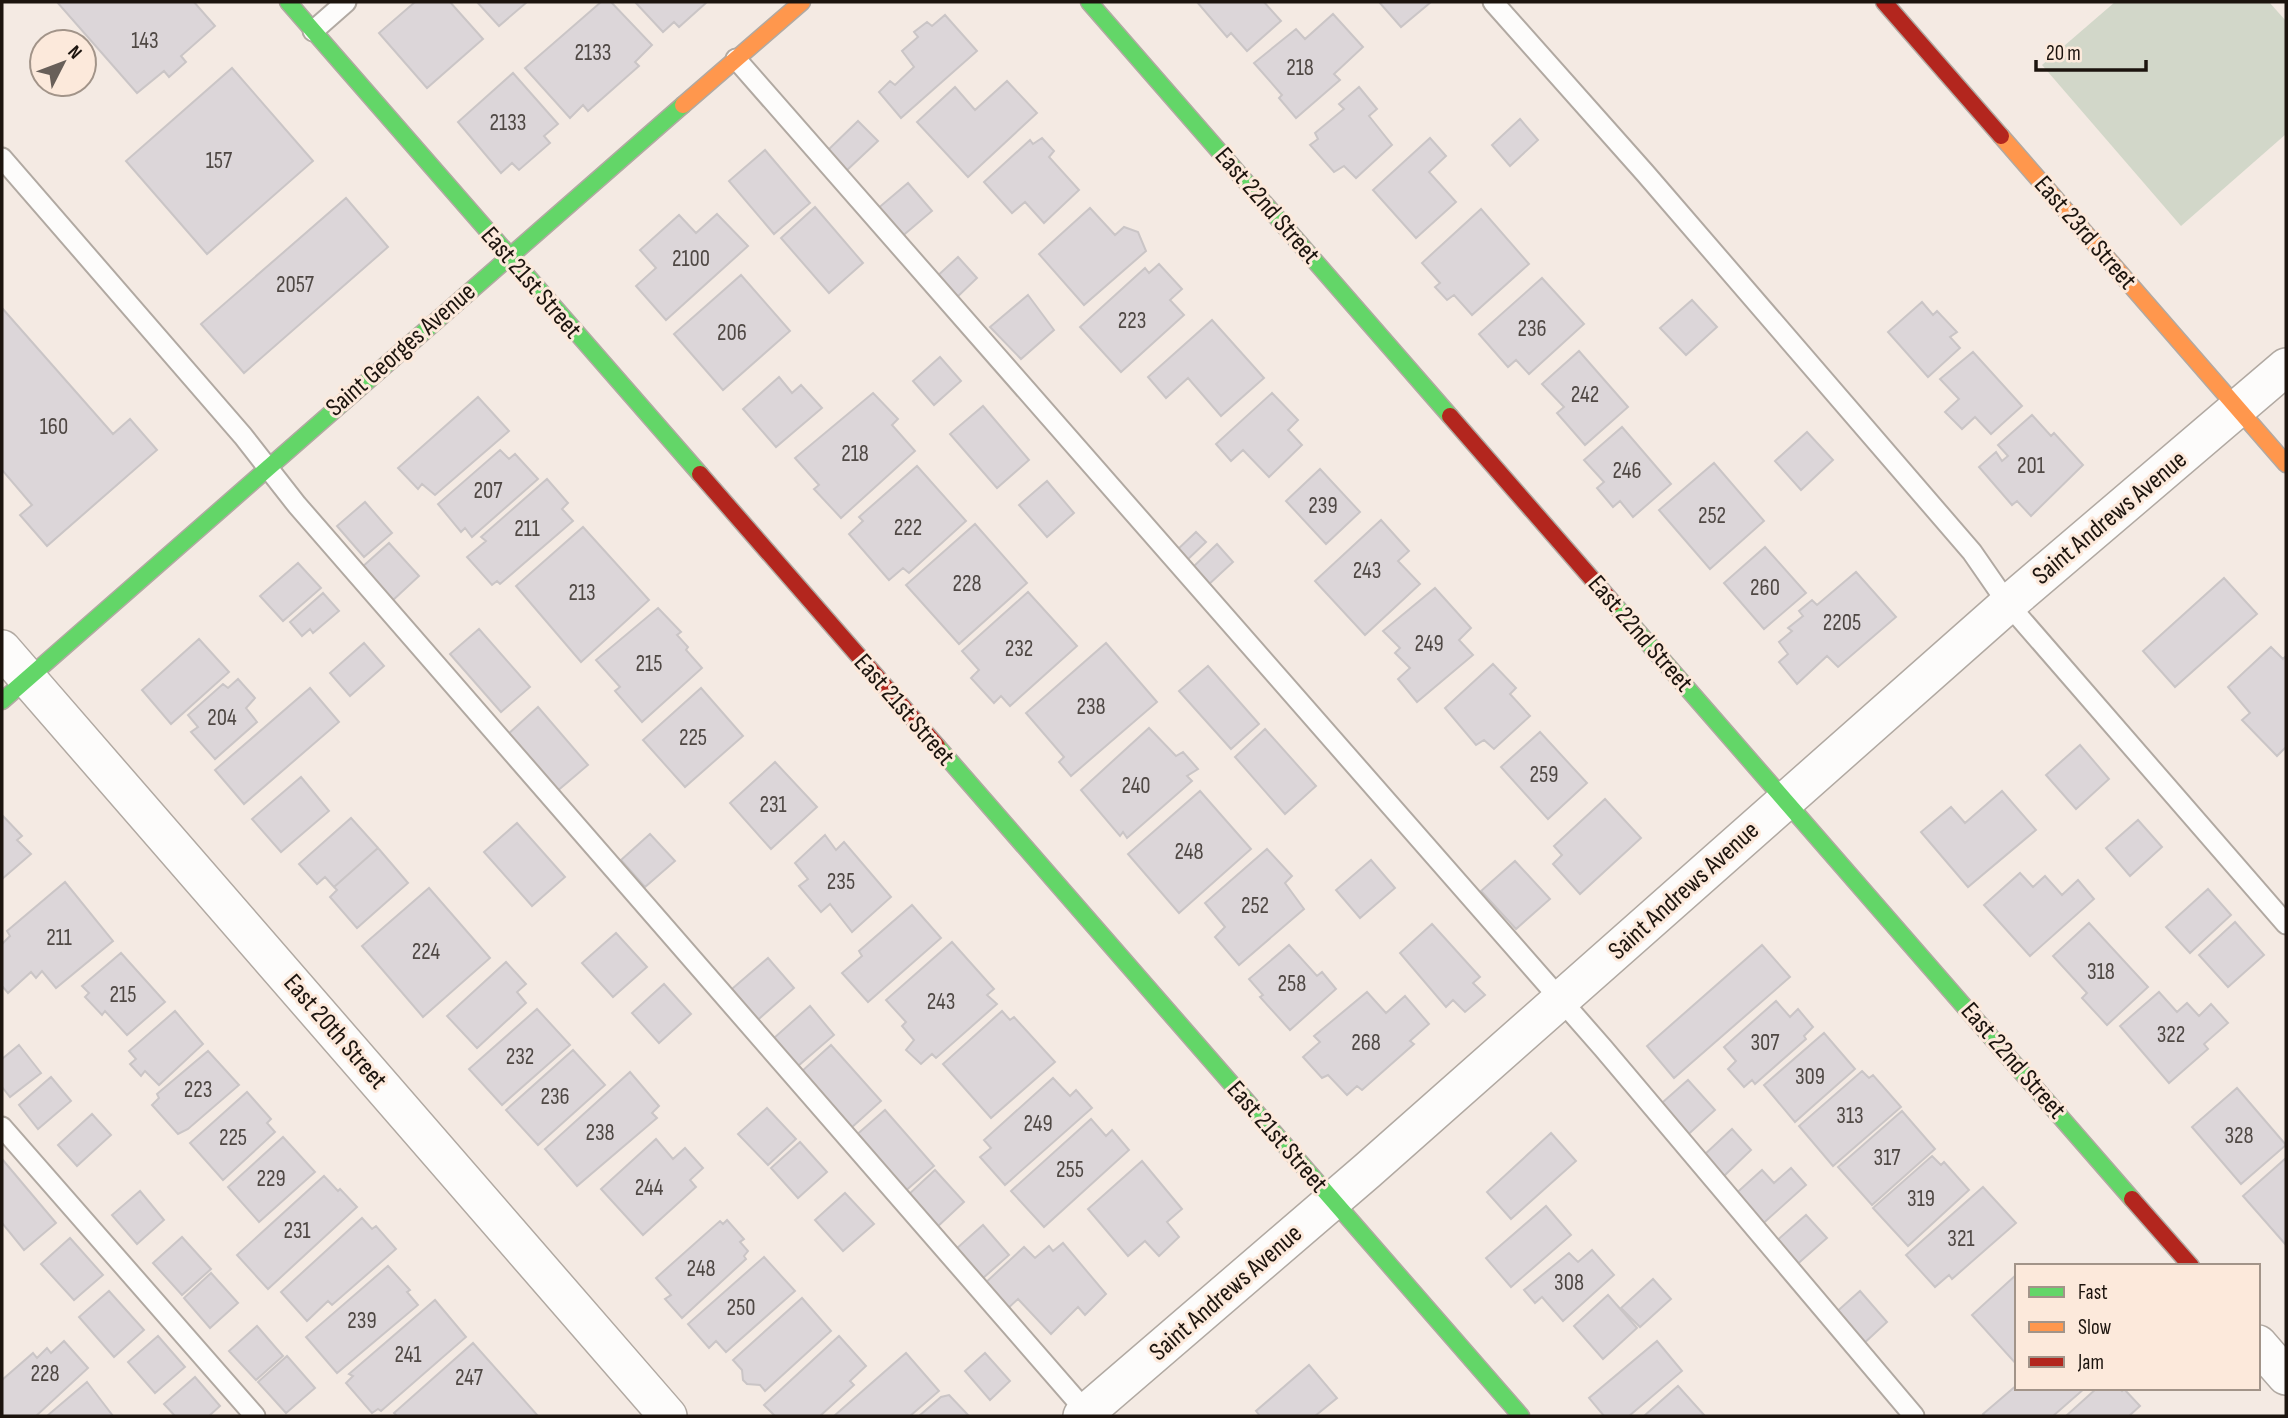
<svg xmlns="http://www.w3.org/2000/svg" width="2288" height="1418" viewBox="0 0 2288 1418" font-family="'Sofia Sans Condensed',sans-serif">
<rect width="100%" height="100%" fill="#f4eae3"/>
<path fill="#d2d7c9" d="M2115 2H2269L2286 21V134L2181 226 2042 65Z"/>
<path fill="#dcd6d9" stroke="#cac5c6" stroke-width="2" d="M57 2H194L215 26 181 56 186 62 169 77 164 71 137 93Z
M415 2H450L483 39 427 88 379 33Z
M477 2H527L499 26Z
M601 2H611L652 45 635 62 639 66 588 111 583 105 570 118 525 68Z
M635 2H707L679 27 674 22 663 32Z
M1197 2H1264L1281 21 1247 51 1231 33 1227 37Z
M1379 2H1431L1401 27Z
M1333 14 1363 47 1334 74 1340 80 1296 118 1279 98 1282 95 1254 63 1296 29 1305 39Z
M945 15 977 51 901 118 879 92 890 81 895 85 914 67 902 51 918 37 914 32 927 22 932 26Z
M232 68 313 161 207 254 126 161Z
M513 73 558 124 544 136 550 143 519 170 512 163 501 173 458 122Z
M1007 81 1037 113 968 177 917 122 955 87 975 110Z
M1359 87 1377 109 1369 116 1392 145 1356 178 1344 166 1334 172 1310 145 1318 139 1315 133 1344 109 1339 104Z
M1520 119 1538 140 1510 166 1492 145Z
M858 121 878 141 846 171 827 151Z
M1042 138 1054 151 1049 157 1079 190 1044 223 1025 202 1012 213 984 182 1030 140 1033 144Z
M1430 138 1446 156 1429 172 1456 202 1416 238 1373 190Z
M765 150 810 203 774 234 729 181Z
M908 183 932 211 900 238 876 210Z
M346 198 388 247 244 373 201 324Z
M815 207 863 263 829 293 781 238Z
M1090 208 1115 235 1124 227 1138 232 1146 251 1084 305 1039 254Z
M1481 209 1529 264 1472 315 1454 295 1447 300 1435 287 1440 283 1422 263Z
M717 214 748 246 666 320 636 286 656 268 640 250 679 215 696 233Z
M958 257 977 278 953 301 934 279Z
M1159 264 1182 289 1170 300 1184 315 1121 372 1080 327 1145 268 1149 273Z
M741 275 790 331 723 390 674 334Z
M1542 278 1584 324 1529 374 1516 360 1508 367 1479 334Z
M1028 295 1054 330 1021 359 990 327Z
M1692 300 1717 327 1686 355 1660 328Z
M1922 302 1933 315 1937 311 1957 332 1950 337 1960 348 1928 377 1888 332Z
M2 308 113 434 130 419 157 450 47 546 20 515 32 505 2 470Z
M1212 320 1264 378 1221 416 1188 378 1166 398 1148 377Z
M1579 351 1628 407 1585 445 1557 413 1564 407 1542 384Z
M1973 352 2022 406 1991 434 1975 417 1962 429 1945 412 1959 399 1940 379Z
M940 357 961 381 934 405 913 381Z
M779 377 792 393 801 385 822 408 776 447 743 409Z
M873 393 898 419 892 425 915 451 841 518 814 489 819 485 795 458Z
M1272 393 1298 420 1288 430 1302 445 1269 477 1243 450 1231 461 1216 444Z
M478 397 509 431 435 495 422 484 418 489 398 468Z
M983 406 1029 460 997 488 950 434Z
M2032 415 2051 436 2054 433 2083 465 2031 516 2017 501 2012 505 1979 467 1996 452 2002 461 2008 456 1998 445Z
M1622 427 1671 484 1633 517 1620 501 1613 507 1597 488 1604 482 1584 460Z
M1807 432 1833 460 1801 490 1775 461Z
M500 450 509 459 515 454 538 479 472 537 465 528 461 532 438 504Z
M1714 463 1764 521 1710 569 1659 510Z
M917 466 966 521 909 573 903 568 889 580 849 534 863 521 859 517Z
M1320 469 1360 512 1326 544 1286 501Z
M547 479 568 503 562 509 573 521 500 584 497 581 492 585 467 557 486 541 481 537Z
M1047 481 1074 513 1047 537 1019 505Z
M365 502 392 533 364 557 337 526Z
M1381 520 1409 551 1398 561 1420 584 1365 635 1315 581Z
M975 524 1027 583 959 644 906 585Z
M583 527 649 600 581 662 516 586Z
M1196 532 1206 542 1186 561 1176 551Z
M389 543 419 576 392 601 361 568Z
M1217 544 1233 562 1207 586 1191 569Z
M1765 547 1806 593 1764 629 1724 583Z
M298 563 321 588 283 621 260 596Z
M1856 572 1896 617 1838 667 1827 656 1797 684 1779 662 1788 654 1779 642 1792 631 1788 628 1803 616 1799 611 1812 600 1817 605Z
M2224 578 2257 614 2175 687 2143 651Z
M1435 588 1471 628 1459 640 1473 655 1417 702 1398 679 1410 668 1395 653 1400 648 1383 631Z
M1028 592 1077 646 1010 706 1001 696 994 703 971 678 979 670 962 651Z
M323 593 339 611 313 633 310 629 302 636 290 622Z
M658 608 681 632 677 635 688 647 686 650 702 668 642 722 615 691 620 687 596 660Z
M479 629 530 687 501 712 450 654Z
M199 639 229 672 171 724 142 690Z
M364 643 384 666 350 696 330 673Z
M1106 643 1157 702 1071 776 1059 762 1064 757 1026 713Z
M2271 647 2283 659 2286 656V747L2277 756 2242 720 2250 713 2228 687Z
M1493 664 1516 688 1510 694 1530 716 1494 749 1484 740 1476 745 1445 708Z
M1208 666 1259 724 1231 749 1179 691Z
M238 679 255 698 246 708 257 722 215 759 191 732 198 727 188 715 223 684 228 688Z
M310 688 339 722 244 804 215 770Z
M701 688 743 736 685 787 643 740Z
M538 707 588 765 556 792 507 735Z
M1149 728 1176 756 1183 752 1198 769 1187 776 1192 781 1127 838 1123 832 1120 836 1081 790Z
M1265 729 1316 786 1285 814 1235 757Z
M1540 732 1587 783 1548 819 1501 767Z
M2080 745 2109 779 2076 809 2046 775Z
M775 762 817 807 771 849 730 803Z
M301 777 329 811 281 852 252 819Z
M1200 791 1251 849 1179 913 1128 854Z
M2002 791 2036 830 1968 887 1921 832 1951 807 1965 823Z
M1605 799 1641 838 1580 894 1553 864 1562 855 1554 846Z
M2 815 22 836 17 840 31 854 2 879Z
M351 818 378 848 334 887 325 877 317 884 299 864Z
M2138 820 2162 847 2130 876 2106 848Z
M517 823 565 877 532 906 484 852Z
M650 834 675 861 645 887 621 860Z
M825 835 836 850 844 842 891 897 852 932 830 904 821 912 799 886 808 879 795 863Z
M378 848 408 883 357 928 330 897 337 890 334 887Z
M1267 849 1292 876 1285 883 1304 909 1239 965 1215 937 1225 927 1205 903Z
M1371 860 1395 888 1360 918 1336 890Z
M1515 861 1550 899 1516 929 1481 891Z
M2020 873 2033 887 2045 876 2062 895 2078 880 2094 899 2030 956 1984 905Z
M65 882 113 941 56 988 42 971 36 978 31 972 8 993 2 986V944L10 936 7 931Z
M429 888 490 958 423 1017 362 946Z
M2208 889 2231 915 2190 953 2166 927Z
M912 905 941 938 868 1002 842 973 862 956 859 951Z
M2235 922 2264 955 2228 987 2199 955Z
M2089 923 2148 987 2107 1025 2082 998 2087 993 2053 956Z
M1432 924 1480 977 1473 983 1485 995 1465 1012 1453 1000 1446 1007 1400 953Z
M616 933 647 967 613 997 582 963Z
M952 942 994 989 987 995 997 1004 936 1058 932 1054 921 1064 906 1050 914 1040 902 1026 906 1022 886 1000Z
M1289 945 1317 976 1322 972 1336 989 1290 1030 1260 997 1263 995 1249 979Z
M1762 945 1790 977 1674 1078 1647 1046Z
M121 953 165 1002 127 1035 105 1011 102 1015 85 997 89 993 82 986Z
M768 958 794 988 752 1025 726 994Z
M506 962 526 984 517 992 526 1003 477 1048 447 1016Z
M664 984 691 1014 659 1043 632 1013Z
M1367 992 1386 1013 1405 996 1429 1024 1410 1041 1414 1044 1362 1090 1357 1086 1347 1095 1328 1075 1322 1078 1303 1057 1320 1042 1314 1036Z
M2159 992 2177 1012 2187 1003 2199 1016 2211 1004 2228 1023 2204 1044 2208 1049 2169 1083 2120 1026Z
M1776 1001 1790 1017 1798 1009 1813 1027 1804 1036 1806 1039 1755 1084 1752 1080 1744 1087 1728 1069 1736 1061 1724 1047Z
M810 1006 834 1035 798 1066 774 1038Z
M537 1009 570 1045 502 1105 469 1069Z
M175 1011 203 1044 159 1085 145 1071 141 1076 130 1064 136 1059 129 1051Z
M1002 1011 1010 1020 1014 1017 1055 1062 991 1118 943 1064Z
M1824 1033 1855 1069 1795 1122 1764 1085Z
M19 1045 41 1073 10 1097 2 1087V1059Z
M831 1045 881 1101 851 1128 801 1072Z
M573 1050 605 1085 538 1145 506 1110Z
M208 1051 239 1085 188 1129 178 1134 152 1105 159 1098 157 1094Z
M1862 1071 1869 1078 1873 1075 1901 1107 1833 1166 1799 1126Z
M630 1072 659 1106 652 1113 657 1118 577 1186 545 1149Z
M51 1077 71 1101 38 1129 19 1105Z
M1053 1078 1070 1096 1076 1090 1092 1108 1005 1185 980 1157 991 1148 984 1140Z
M1688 1080 1715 1110 1682 1140 1655 1109Z
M2237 1088 2286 1145 2241 1184 2192 1127Z
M247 1092 271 1119 267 1123 275 1132 223 1180 190 1143Z
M767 1108 796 1139 768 1165 738 1134Z
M885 1110 934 1166 903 1193 854 1137Z
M1902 1111 1935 1149 1872 1205 1838 1167Z
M92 1114 111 1135 77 1166 58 1145Z
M1091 1119 1106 1136 1112 1130 1129 1150 1044 1227 1011 1191Z
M1732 1129 1751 1150 1724 1176 1704 1155Z
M1551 1133 1576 1161 1511 1219 1487 1192Z
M283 1137 315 1172 259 1222 228 1187Z
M656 1139 673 1159 685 1148 703 1168 690 1180 696 1187 643 1235 601 1189Z
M800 1142 827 1172 798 1198 771 1168Z
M1932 1156 1941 1165 1944 1162 1969 1190 1908 1246 1873 1208Z
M2286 1158V1245L2243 1196Z
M2 1159 56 1223 24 1250 2 1223Z
M1142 1161 1182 1209 1167 1222 1179 1237 1159 1256 1145 1241 1128 1256 1088 1209Z
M1791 1168 1806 1185 1759 1227 1732 1197 1762 1170 1774 1183Z
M935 1170 964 1202 936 1228 907 1196Z
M324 1176 338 1191 340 1189 357 1207 268 1289 237 1255Z
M1983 1187 2016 1223 1952 1279 1949 1275 1935 1287 1906 1255Z
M140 1191 164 1220 137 1244 112 1215Z
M845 1193 874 1224 843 1251 815 1220Z
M1546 1206 1571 1235 1511 1287 1486 1258Z
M1806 1215 1827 1238 1794 1267 1774 1243Z
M362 1218 372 1229 376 1226 396 1249 332 1305 328 1301 307 1321 281 1292Z
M727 1220 744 1239 740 1242 748 1251 744 1256 746 1259 682 1318 665 1299 671 1295 656 1278 720 1221 723 1224Z
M983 1225 1009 1255 982 1279 956 1249Z
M182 1237 211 1269 182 1295 153 1263Z
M70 1238 103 1275 74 1300 41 1264Z
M1063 1243 1106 1294 1085 1315 1078 1307 1051 1334 1018 1299 1006 1310 983 1285 1024 1247 1035 1258 1049 1246 1053 1251Z
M1592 1250 1614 1275 1563 1321 1542 1297 1535 1303 1524 1290 1569 1253 1578 1262Z
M764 1257 795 1291 726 1352 716 1341 709 1348 688 1324Z
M388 1266 410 1290 407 1292 418 1305 337 1373 306 1337Z
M211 1273 238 1303 210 1328 184 1298Z
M2017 1274V1365L1972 1315Z
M1653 1279 1671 1299 1640 1327 1621 1308Z
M109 1291 144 1330 114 1357 79 1317Z
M1860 1291 1887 1322 1861 1346 1833 1315Z
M1608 1295 1637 1328 1603 1359 1574 1326Z
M802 1298 831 1331 765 1391 760 1385 747 1384 743 1380 742 1370 733 1360Z
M435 1300 466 1337 381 1411 378 1409 372 1413 346 1383 353 1376 349 1374Z
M257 1326 283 1356 256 1380 229 1351Z
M158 1336 185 1367 155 1393 128 1362Z
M839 1336 866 1366 850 1381 854 1385 820 1416H775L764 1405Z
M64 1341 88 1368 36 1416H2V1380L33 1353 37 1358 47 1348 51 1353Z
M1657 1341 1682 1371 1629 1416H1604L1589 1398Z
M473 1343 538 1416H397L394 1413Z
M906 1353 939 1391 910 1416H834Z
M985 1353 1010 1381 990 1400 965 1371Z
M287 1356 315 1388 286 1413 258 1382Z
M1309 1365 1337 1398 1315 1416H1260L1256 1411Z
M195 1377 220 1406 209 1416H175L164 1404Z
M87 1382 113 1416H47Z
M2017 1385V1388H2085L2053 1416H1985L1983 1414Z
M1678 1386 1705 1416H1644Z
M2097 1388H2119L2122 1391 2124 1389 2140 1406 2129 1416H2066Z
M949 1395 969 1416H919L941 1397Z"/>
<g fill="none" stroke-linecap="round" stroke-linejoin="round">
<g stroke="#b1a9a2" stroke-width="23">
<path id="lane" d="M1493 2 1645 173 1972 552 2008 604 2286 924
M313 31 346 2
M736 59 1603 1048 1914 1416
M2 158 243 436 297 505 1090 1416
M2 1127 255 1416"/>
</g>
<g stroke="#b1a9a2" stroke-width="40">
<path id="street" d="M2 649 668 1416
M2258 1344 2286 1376
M1082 1416 1367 1171 2008 604 2286 367"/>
</g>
<g stroke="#b1a9a2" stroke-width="19">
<path id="fast" d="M288 2 700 474
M1089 2 1450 416
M1613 603 2132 1199
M2 701 683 105
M937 746 1521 1416"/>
</g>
<g stroke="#b1a9a2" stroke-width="19">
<path id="slow" d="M683 105 802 2
M2001 136 2286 464"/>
</g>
<g stroke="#b1a9a2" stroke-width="19">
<path id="jam" d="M1884 2 2001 136
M1450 416 1613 603
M700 474 937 746
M2132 1199 2191 1266"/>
</g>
<use href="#lane" stroke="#fdfcfb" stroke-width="19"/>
<use href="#street" stroke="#fdfcfb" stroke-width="37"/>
<use href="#fast" stroke="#63d668" stroke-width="16"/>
<use href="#slow" stroke="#ff974d" stroke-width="16"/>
<use href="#jam" stroke="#b3261e" stroke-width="16"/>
</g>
<g text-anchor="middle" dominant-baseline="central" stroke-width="6" stroke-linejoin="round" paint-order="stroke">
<g font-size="23" fill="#4f4844">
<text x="145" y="41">143</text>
<text x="593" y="53">2133</text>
<text x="1300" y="68">218</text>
<text x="508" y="123">2133</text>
<text x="219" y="161">157</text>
<text x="691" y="259">2100</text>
<text x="295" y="285">2057</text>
<text x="1132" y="321">223</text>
<text x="1532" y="329">236</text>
<text x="732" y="333">206</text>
<text x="1585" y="395">242</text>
<text x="54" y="427">160</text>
<text x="855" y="454">218</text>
<text x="2031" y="466">201</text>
<text x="1627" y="471">246</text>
<text x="488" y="491">207</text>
<text x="1323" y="506">239</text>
<text x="1712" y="516">252</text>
<text x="908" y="528">222</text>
<text x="527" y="529">211</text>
<text x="1367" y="571">243</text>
<text x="967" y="584">228</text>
<text x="1765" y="588">260</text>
<text x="582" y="593">213</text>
<text x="1842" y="623">2205</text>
<text x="1429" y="644">249</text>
<text x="1019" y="649">232</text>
<text x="649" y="664">215</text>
<text x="1091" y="707">238</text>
<text x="222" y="718">204</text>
<text x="693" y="738">225</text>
<text x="1544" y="775">259</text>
<text x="1136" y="786">240</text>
<text x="773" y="805">231</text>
<text x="1189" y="852">248</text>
<text x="841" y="882">235</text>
<text x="1255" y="906">252</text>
<text x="59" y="938">211</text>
<text x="426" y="952">224</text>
<text x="2101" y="972">318</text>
<text x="1292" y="984">258</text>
<text x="123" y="995">215</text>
<text x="941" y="1002">243</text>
<text x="2171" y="1035">322</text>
<text x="1366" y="1043">268</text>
<text x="1765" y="1043">307</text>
<text x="520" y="1057">232</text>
<text x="1810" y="1077">309</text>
<text x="198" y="1090">223</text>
<text x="555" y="1097">236</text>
<text x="1850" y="1116">313</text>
<text x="1038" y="1124">249</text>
<text x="600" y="1133">238</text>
<text x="2239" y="1136">328</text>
<text x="233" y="1138">225</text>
<text x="1887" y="1158">317</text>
<text x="1070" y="1170">255</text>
<text x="271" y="1179">229</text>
<text x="649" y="1188">244</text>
<text x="1921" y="1199">319</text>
<text x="297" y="1231">231</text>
<text x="1961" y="1239">321</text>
<text x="701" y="1269">248</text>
<text x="1569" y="1283">308</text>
<text x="741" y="1308">250</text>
<text x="362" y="1321">239</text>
<text x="408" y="1355">241</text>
<text x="45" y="1374">228</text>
<text x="469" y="1378">247</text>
</g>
<g font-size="26" fill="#1c140e" stroke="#fce9db">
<text transform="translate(1267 206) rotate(49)">East 22nd Street</text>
<text transform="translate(2085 233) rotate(49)">East 23rd Street</text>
<text transform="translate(531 283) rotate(49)">East 21st Street</text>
<text transform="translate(401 350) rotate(-41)">Saint Georges Avenue</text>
<text transform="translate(2110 518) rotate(-40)">Saint Andrews Avenue</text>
<text transform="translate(1640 634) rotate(49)">East 22nd Street</text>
<text transform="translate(904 710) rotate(49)">East 21st Street</text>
<text transform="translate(1684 891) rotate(-42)">Saint Andrews Avenue</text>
<text transform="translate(335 1032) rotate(49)">East 20th Street</text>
<text transform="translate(2013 1061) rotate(49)">East 22nd Street</text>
<text transform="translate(1277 1137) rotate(49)">East 21st Street</text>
<text transform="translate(1226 1293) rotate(-41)">Saint Andrews Avenue</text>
</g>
</g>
<rect width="2288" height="1418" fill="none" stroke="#1c140e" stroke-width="7"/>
<rect x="2015" y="1264" width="245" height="126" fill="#fce9db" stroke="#a29489" stroke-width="2"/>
<rect x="2029" y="1287" width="35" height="10" fill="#63d668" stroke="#a29489" stroke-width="2"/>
<text x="2078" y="1299" font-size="21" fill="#1c140e">Fast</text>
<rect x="2029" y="1322" width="35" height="10" fill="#ff974d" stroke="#a29489" stroke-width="2"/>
<text x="2078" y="1334" font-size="21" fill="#1c140e">Slow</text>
<rect x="2029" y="1357" width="35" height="10" fill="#b3261e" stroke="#a29489" stroke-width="2"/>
<text x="2078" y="1369" font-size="21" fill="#1c140e">Jam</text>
<g transform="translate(63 63) rotate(48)"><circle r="33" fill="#fce9db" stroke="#a29489" stroke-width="2"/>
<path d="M0-5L12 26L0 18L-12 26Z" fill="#685f59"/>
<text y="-10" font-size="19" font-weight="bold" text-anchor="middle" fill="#1c140e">N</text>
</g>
<path d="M2036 60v10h110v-10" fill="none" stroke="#1c140e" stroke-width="3.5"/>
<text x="2046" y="60" font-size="21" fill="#1c140e" stroke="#fce9db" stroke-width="5" paint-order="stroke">20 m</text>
</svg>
